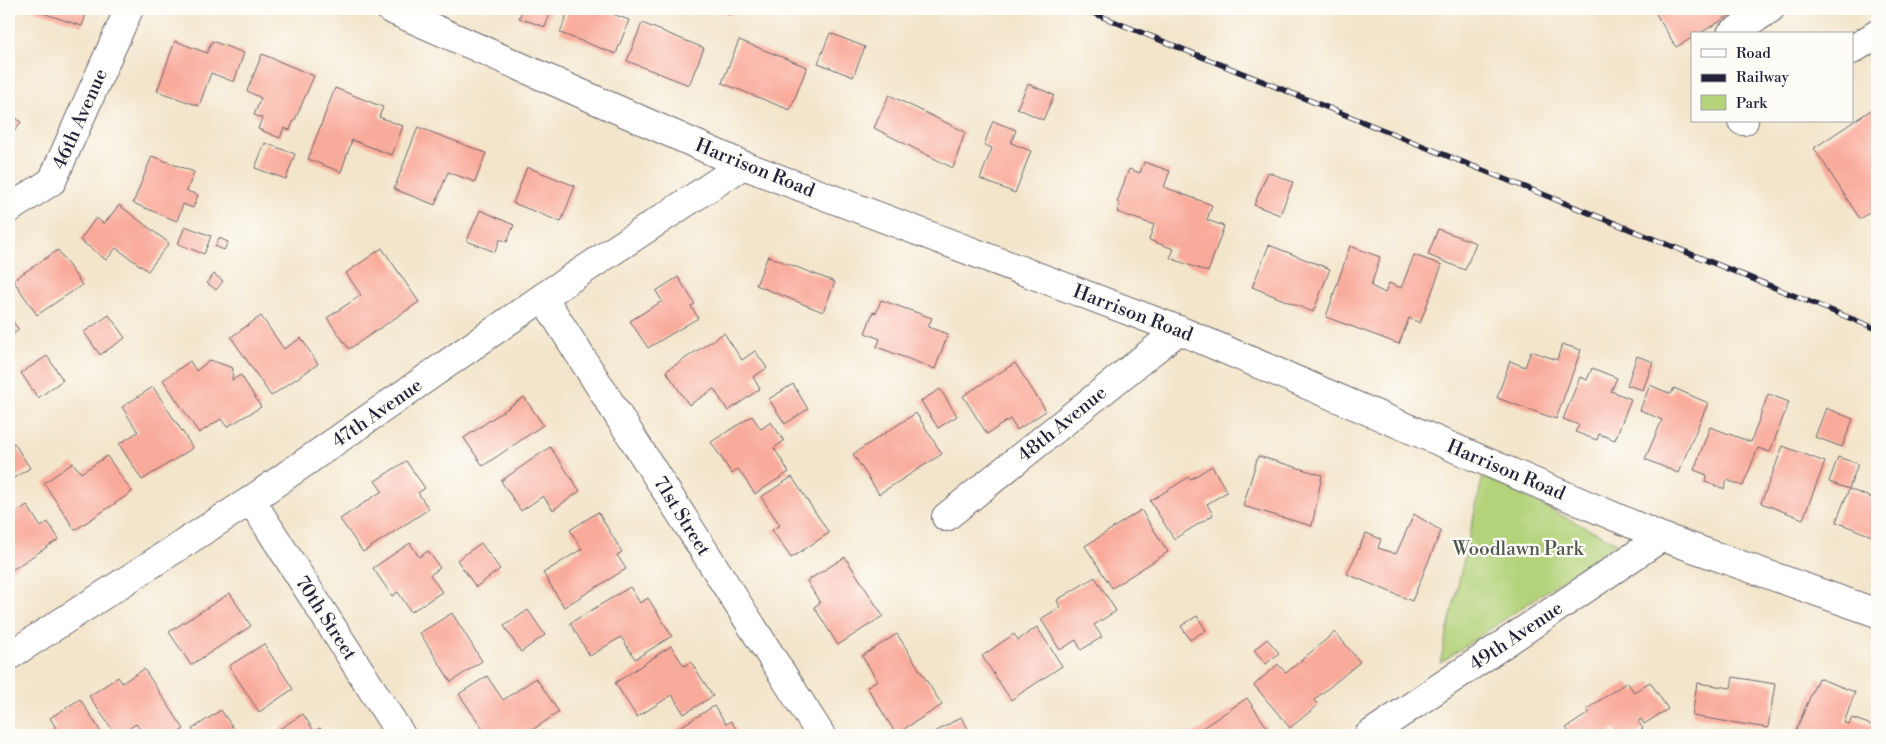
<svg xmlns="http://www.w3.org/2000/svg" width="1886" height="744" viewBox="0 0 1886 744" font-family="'Libre Bodoni',serif">
<rect width="100%" height="100%" fill="#fdfcf7"/>
<filter id="ink" filterUnits="userSpaceOnUse"><feTurbulence type="fractalNoise" baseFrequency=".02" numOctaves="2"/><feDisplacementMap in="SourceGraphic" scale="10" xChannelSelector="R" yChannelSelector="G"/><feConvolveMatrix kernelMatrix="1 2 1 2 8 2 1 2 1" color-interpolation-filters="sRGB"/></filter>
<filter id="wash" filterUnits="userSpaceOnUse"><feTurbulence type="fractalNoise" baseFrequency=".0096" numOctaves="4" result="noise"/><feDisplacementMap in="SourceGraphic" scale="20" xChannelSelector="R" yChannelSelector="G"/><feGaussianBlur stdDeviation="1.12" result="paint"/><feColorMatrix in="noise" values="0 0 0 0 0 0 0 0 0 0 0 0 0 0 0 0 0 1.4 0 .05"/><feComposite in="paint" operator="in"/></filter>
<g filter="url(#wash)">
<rect width="100%" height="100%" fill="#f3e5cb"/>
<path fill="#b3d279" stroke="#6a7a5a" d="M1483 476 1617 543 1440 663Z"/>
<g id="blocks">
<path fill="#f9ab9b" d="M30 9H88L82 26Z
M523 9H552L545 27 519 18Z
M569 9H599L629 20 616 54 560 33Z
M713 9H733L731 15Z
M1653 9H1740L1699 34H1692V38L1676 47Z
M642 23 704 48 689 85 627 61Z
M830 33 865 47 853 77 818 63Z
M739 40 807 67 790 110 722 83Z
M175 41 207 53 212 41 244 53 234 82 211 73 199 106 157 91Z
M262 54 314 76 295 120H294L290 130 284 128 280 138 258 129 262 118 254 115 261 98 247 91Z
M1028 84 1054 95 1043 120 1017 108Z
M335 88 383 107 379 117 403 126 392 155 352 140 341 172 308 159Z
M889 95 965 132 953 168 874 128Z
M1877 106V208L1860 219 1814 148Z
M9 113 21 122 9 138Z
M993 121 1016 130 1011 143 1031 151 1015 193 980 179 992 148 984 145Z
M418 127 486 153 475 182 448 172 435 205 394 189Z
M265 143 295 154 286 179 255 168Z
M152 156 194 172 187 191 198 195 193 208 183 204 177 221 133 203Z
M1144 162 1170 171 1164 187 1212 205 1207 220 1224 226 1208 272 1170 258 1174 249 1149 240 1154 225 1117 212 1120 204 1117 202 1129 169 1140 173Z
M527 167 575 186 561 222 513 203Z
M1268 172 1293 182 1280 215 1254 205Z
M119 205 169 243 148 271 116 248 106 260 80 240 96 218 104 224Z
M480 210 514 225 507 242 500 239 495 252 467 241Z
M185 226 211 236 204 254 178 244Z
M1438 229 1476 243 1465 270 1428 255Z
M219 238 228 242 224 250 215 246Z
M1269 245 1330 269 1313 312 1252 287Z
M1350 246 1380 257 1371 286 1385 293 1389 283 1401 288 1414 255 1442 265 1420 323 1409 318 1399 344 1326 317Z
M382 248 419 302 349 349 327 318 361 295 346 273Z
M58 250 82 285 37 315 13 280Z
M768 256 835 282 823 312 756 285Z
M214 274 223 281 216 290 207 283Z
M678 277 695 304 691 306 698 318 648 348 630 321 662 301 656 291Z
M881 300 932 318 928 327 948 334 935 369 877 347 880 339 865 333 873 312 876 313Z
M109 315 125 338 100 355 84 332Z
M9 316 19 330 9 337Z
M261 316 284 349 301 338 318 364 271 396 231 337Z
M724 333 742 360 755 351 767 368 753 377 760 389 728 411 714 389 689 405 666 371Z
M1562 344 1581 350 1556 419 1497 398 1510 361 1525 367 1531 351 1557 360Z
M47 356 63 380 38 398 21 373Z
M1637 356 1653 362 1643 390 1627 385Z
M210 360 233 368 232 380 241 375 261 407 227 427 221 419 199 433 163 380 190 361 196 371Z
M1015 363 1046 411 1017 430 1010 419 987 434 963 396Z
M1592 368 1617 378 1611 391 1631 399 1615 440 1599 434 1597 440 1575 432 1579 425 1563 419 1580 377 1587 380Z
M793 384 808 409 785 424 769 399Z
M1650 385 1671 394 1674 388 1708 403 1678 473 1645 459 1662 420 1640 410Z
M153 387 193 448 142 480 119 444 138 432 122 407Z
M940 389 957 416 938 428 921 401Z
M1768 394 1789 402 1770 452 1758 448 1743 486 1727 480 1724 489 1705 482 1707 475 1694 470 1710 427 1751 442Z
M524 397 543 425 483 466 464 438Z
M1826 408 1853 419 1842 447 1815 437Z
M916 413 942 454 879 494 853 454Z
M752 416 761 429 771 422 784 441 774 448 789 472 755 494 738 469 732 474 711 442Z
M14 443 30 468 9 481V446Z
M1783 446 1825 462 1803 519 1761 503Z
M550 447 580 491 553 510 543 496 521 511 501 481Z
M107 456 132 492 75 530 44 483 73 463 81 473Z
M1258 456 1322 475 1312 526 1243 506Z
M1838 457 1858 464 1849 489 1829 482Z
M406 461 425 488 418 493 429 509 363 552 340 519 382 491 375 481Z
M1212 466 1227 492 1207 504 1213 515 1174 539 1150 501 1189 477 1191 479Z
M792 477 829 533 791 558 772 530 780 525 761 497Z
M1849 489 1877 500V522L1872 536 1836 522Z
M27 505 41 527 48 522 59 539 9 572V517Z
M1141 510 1168 552 1112 588 1085 546Z
M598 512 622 552 617 555 626 569 564 607 543 573 582 549 570 530Z
M1414 514 1441 531 1412 601 1347 574 1366 533 1381 539 1378 548 1396 554Z
M410 543 419 557 428 551 440 568 430 575 442 592 411 612 398 592 392 596 373 568Z
M481 543 500 569 476 587 457 560Z
M845 557 883 616 838 645 814 607 820 603 807 581Z
M1095 577 1116 611 1094 625 1102 637 1081 650 1076 640 1060 650 1041 619 1060 607 1057 600Z
M630 587 640 603 648 598 672 636 635 659 621 637 590 656 570 623Z
M230 593 251 626 191 665 169 632Z
M528 610 545 635 521 652 504 626Z
M452 613 482 661 451 682 420 633Z
M1197 616 1206 630 1190 640 1181 626Z
M1037 627 1062 666 1011 700 982 656 1014 634 1018 640Z
M1335 632 1360 662 1314 700 1318 705 1290 728 1254 685 1278 664 1286 673Z
M897 634 942 705 896 734 867 687 877 680 862 656Z
M1267 639 1279 653 1266 664 1254 650Z
M264 644 293 689 259 712 229 666Z
M671 646 684 666 691 662 713 696 684 714 672 695 637 717 615 683Z
M144 669 184 729 175 735H144L136 724 119 735H116L89 696 118 677 122 683Z
M487 676 503 700 536 678 559 712 525 735H487L459 694Z
M1733 677 1775 684 1768 728 1692 716 1697 683 1731 688Z
M1818 678 1855 692 1844 723 1849 724 1852 718 1877 727V735H1794Z
M1627 682 1634 692 1650 682 1668 709 1644 724 1641 719 1638 721 1643 729 1634 735H1619L1615 728 1610 732 1612 735H1571L1566 728 1589 713 1587 709Z
M1247 698 1270 732 1265 735H1192Z
M80 699 103 735H45L56 728 50 718Z
M714 706 726 724 731 721 740 735H667Z
M221 710 238 735H196L192 729Z
M303 714 314 731 320 728 325 735H270Z
M961 717 972 735H930Z
M543 730 546 735H535Z"/>
</g>
</g>
<g filter="url(#ink)">
<use href="#blocks" fill-opacity="0" stroke="#6b666d" stroke-width="1"/>
<g fill="none" stroke-linecap="round" stroke-linejoin="round">
<g stroke="#6b666d" stroke-width="30">
<path id="minor" d="M390 9 743 165 1179 330 1662 537 1877 613
M1731 34 1770 9
M1852 50 1877 34
M1742 121H1744
M9 209 52 181 129 9
M543 297 821 735
M251 500 401 735
M946 517 1179 330
M9 656 251 500 543 297 743 165
M1369 735 1662 537"/>
</g>
<use href="#minor" stroke="#fff" stroke-width="28"/>
<g stroke="#22223b" stroke-width="5.5">
<path id="rail" d="M1083 9 1877 329"/>
</g>
<use href="#rail" stroke="#fdfcf7" stroke-width="4" stroke-dasharray="11" stroke-linecap="butt"/>
</g>
</g>
<g text-anchor="middle" dominant-baseline="central" stroke-width="4.5" stroke-linejoin="round" paint-order="stroke">
<g font-size="19" fill="#22223b" stroke="#fdfcf7">
<text transform="translate(80 119) rotate(-66)">46th Avenue</text>
<text transform="translate(755 168) rotate(22)">Harrison Road</text>
<text transform="translate(1133 313) rotate(21)">Harrison Road</text>
<text transform="translate(377 413) rotate(-35)">47th Avenue</text>
<text transform="translate(1062 424) rotate(-39)">48th Avenue</text>
<text transform="translate(1506 470) rotate(23)">Harrison Road</text>
<text transform="translate(682 516) rotate(58)">71st Street</text>
<text transform="translate(326 618) rotate(57)">70th Street</text>
<text transform="translate(1516 636) rotate(-34)">49th Avenue</text>
</g>
<g font-size="19" fill="#4e574e" stroke="#fdfcf7">
<text x="1518" y="549">Woodlawn Park</text>
</g>
</g>
<rect width="1886" height="744" fill="none" stroke="#fdfcf7" stroke-width="30"/>
<rect x="1691" y="32" width="162" height="90" fill="#fdfcf7" stroke="#a5a5ac"/>
<rect x="1701" y="49" width="25" height="8" fill="#ffffff" stroke="#a5a5ac"/>
<text x="1736" y="58" font-size="15" fill="#22223b">Road</text>
<rect x="1701" y="74" width="25" height="8" fill="#22223b" stroke="#a5a5ac"/>
<text x="1736" y="82" font-size="15" fill="#22223b">Railway</text>
<rect x="1701" y="95" width="25" height="15" fill="#b3d279" stroke="#a5a5ac"/>
<text x="1736" y="108" font-size="15" fill="#22223b">Park</text>
</svg>
